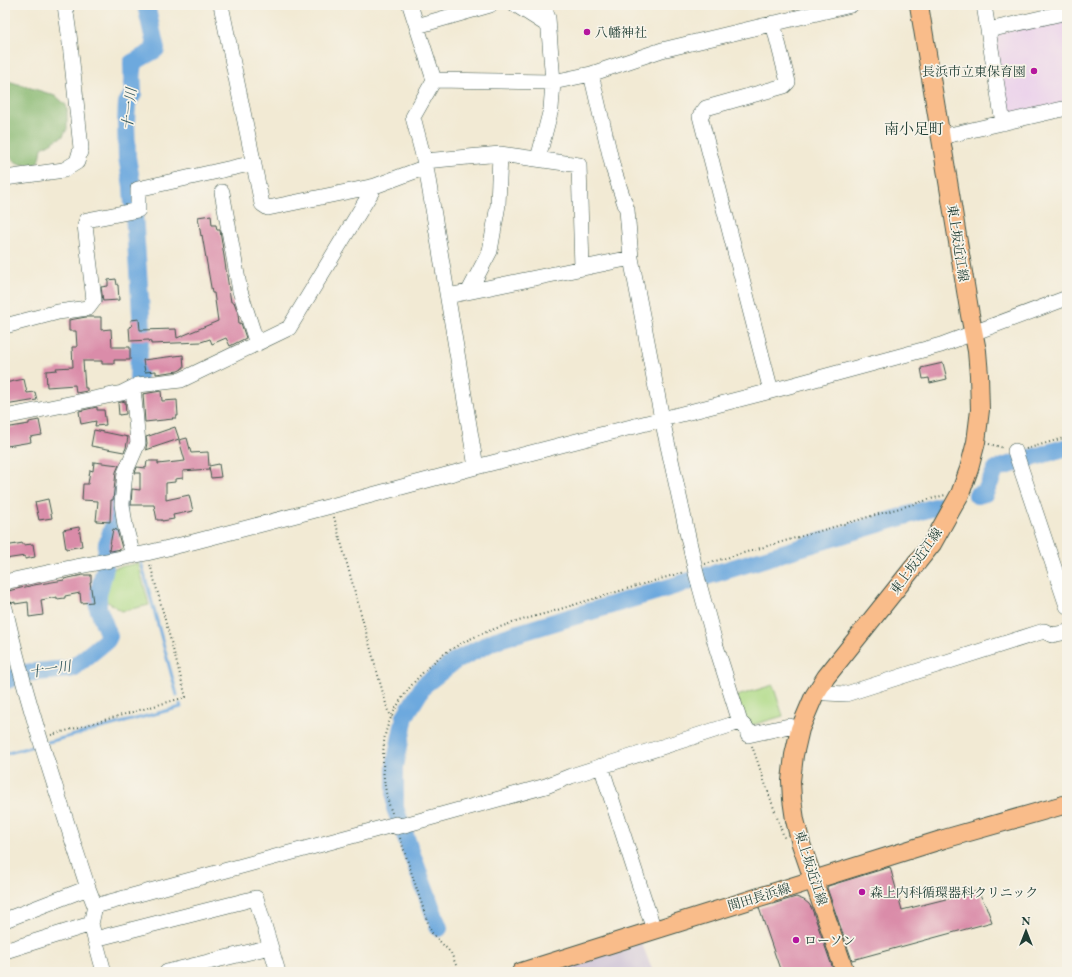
<svg xmlns="http://www.w3.org/2000/svg" width="1072" height="977" viewBox="0 0 1072 977" font-family="'EB Garamond','Noto Serif JP',serif">
<rect width="100%" height="100%" fill="#f7f3e8"/>
<filter id="ink" filterUnits="userSpaceOnUse"><feTurbulence type="fractalNoise" baseFrequency=".025" numOctaves="2"/><feDisplacementMap in="SourceGraphic" scale="8" xChannelSelector="R" yChannelSelector="G"/><feConvolveMatrix kernelMatrix="1 2 1 2 8 2 1 2 1" color-interpolation-filters="sRGB"/></filter>
<filter id="wash" filterUnits="userSpaceOnUse"><feTurbulence type="fractalNoise" baseFrequency=".012" numOctaves="4" result="noise"/><feDisplacementMap in="SourceGraphic" scale="16" xChannelSelector="R" yChannelSelector="G"/><feGaussianBlur stdDeviation="0.9" result="paint"/><feColorMatrix in="noise" values="0 0 0 0 0 0 0 0 0 0 0 0 0 0 0 0 0 1.4 0 .05"/><feComposite in="paint" operator="in"/></filter>
<g filter="url(#wash)">
<rect width="100%" height="100%" fill="#f2ead4"/>
<path fill="#ebd1eb" d="M1067 17V103L1012 116 1007 112 995 39 997 34Z"/>
<path fill="#cbbfd5" d="M641 941 653 972H545Z"/>
<path fill="#aeda86" stroke="#668c5d" d="M138 563 149 605 122 611 103 599 110 569Z
M773 685 783 716 752 725 744 722 737 696Z"/>
<path fill="#8aba73" stroke="#547c54" d="M5 80 47 93 57 97 66 105 67 110V129L63 136 42 148 40 159 35 165C19 165 15 164 5 151Z"/>
<g fill="none" stroke-linecap="round" stroke-linejoin="round">
<path stroke="#6da9de" stroke-width="3" d="M141 562 177 695
M48 742 181 707 180 704
M5 754 37 745"/>
<path stroke="#6da9de" stroke-width="18" d="M133 204 132 186 127 157 126 122 127 103 133 94 132 63 155 50 156 49 146 5
M134 214 142 328 139 349 138 379
M977 495 985 493 996 469 1067 447
M106 557 107 544 118 512V494
M5 681 25 673 69 669 73 668 107 640 109 636 98 608V595L105 568
M439 928 395 808V766L405 716 424 685 455 661 496 640 938 506"/>
</g>
<g id="blocks">
<path fill="#da8ca9" d="M211 215 212 225H216L217 230H220L231 302H234L238 313 239 324 241 323 246 338 230 346 226 338 212 344 210 339 201 342 151 344V342H150L149 340 130 341 129 327 132 326 131 320 139 319 140 330 176 329 177 338 218 321 214 293H212L202 235 201 236 198 217Z
M116 279 117 285H118L119 300 103 301 101 287 108 286V280Z
M86 317H101V330L111 329 112 347H130V360H114V364H102V361H83L85 388H87V391L76 393 75 385 47 387 46 371 57 370 56 368 73 367 72 347H77L76 331H69V320Z
M183 355 184 368H182V369L178 371 156 374V371L145 372 143 360Z
M943 363 947 379 930 383 929 378 923 379 921 368Z
M24 379 27 393 35 392 37 400 5 405V383Z
M161 391 162 401 177 400 178 416H176V418H172L173 419 145 422 143 394Z
M125 401 126 414 119 415 118 403Z
M97 407V410H104L106 425 95 426 96 421 81 424 79 411Z
M39 420 42 435 30 437 31 442 7 446 5 436V428L29 424V422Z
M175 427 179 439 146 450V448L147 443 146 437Z
M94 430 128 437 126 448 124 452 91 446Z
M187 438 191 453 208 452 209 466 219 464 221 477 211 478 209 467V469L183 471V478L175 479V482L166 483V500L189 495 193 511 173 515 174 519 162 521V520H157L154 505H131L132 489 140 490V473H135L137 467 146 468 147 461H158V464L185 461 179 440Z
M94 462 119 465 116 472 113 500H111L110 522 96 521 98 501 82 500 83 484H88L90 470 93 471Z
M48 499 52 518 39 520 35 502Z
M79 527 82 546 66 549 63 530Z
M113 529 117 530 122 548 121 549 111 551 109 550Z
M23 543V545L33 544 35 557 25 559V556L5 559V546Z
M83 575H91V582H90L93 602 81 603 80 593 65 596V598L57 599V597L41 600 43 615 29 617 28 602 15 604V602L12 603 8 599 6 592 12 590 34 585 64 580V579Z
M890 867 902 910 978 891 986 906 992 922 852 960 827 888 828 886Z
M796 897 804 900 809 904 812 909 834 972H781L759 908Z"/>
</g>
</g>
<g filter="url(#ink)">
<use href="#blocks" fill-opacity="0" stroke="#3f574c" stroke-width="1"/>
<g fill="none" stroke-linecap="round" stroke-linejoin="round">
<g stroke="#3f574c" stroke-width="16">
<path id="minor" d="M221 5 262 204 268 208 375 186 426 167 413 117 434 80
M410 5 434 80 553 82 591 74
M516 5 549 26
M984 5 1003 123
M417 26 490 5
M989 30 1067 12
M941 137 1067 108
M538 159 551 109 553 82 548 18 543 5
M425 161 500 154 579 165 582 268
M426 167 476 467
M5 178 64 170 77 162 81 148 69 34 65 5
M222 192 240 291 257 344
M469 291 490 251 498 205 500 154
M448 296 631 258
M5 326 58 312 88 308 94 300 85 225 87 220 138 210V189L254 163
M771 391 700 116 706 108 784 86 788 82 773 23
M5 417 122 393 138 385 181 380 289 328 375 186
M1015 451 1067 606
M133 556 125 525 122 504 125 473 138 443 133 388
M5 583 9 581 70 568 147 553 193 542 331 506 476 467 771 391 941 345 1067 298
M5 608C26 703 58 795 88 888L95 906 91 924 95 939 256 898 278 972
M817 691 826 693 846 694 1044 631 1052 635 1067 632
M800 729 789 726 748 735 747 729 740 722 716 646 696 573 662 419 631 258 627 210 613 168 591 74 662 50 851 5
M601 766 654 930
M397 827 546 786 571 776 740 722
M95 906 396 824
M5 920 88 888
M95 939 104 972
M5 951 91 924
M167 972 270 947"/>
</g>
<g stroke="#3f574c" stroke-width="20">
<path id="major" d="M521 972 944 839 1067 804
M845 972 801 844 795 820 792 799 791 781 794 755 800 729 814 696 826 677 932 544 960 494 969 469 976 442 980 410 979 375 977 351 970 315 919 5"/>
</g>
<path stroke="#3f574c" stroke-width="2" stroke-dasharray="1 3" stroke-linecap="butt" d="M989 444 1004 448
M1026 449 1067 437
M334 517 388 711 392 717
M705 564 945 495
M51 735 186 697 150 564
M752 746 785 840
M392 813C383 790 381 759 385 735 392 703 426 663 455 647 484 630 518 621 551 612 595 598 640 585 684 572
M400 838 431 932 451 953 459 972"/>
<use href="#minor" stroke="#fff" stroke-width="15"/>
<use href="#major" stroke="#f9bc8a" stroke-width="18"/>
</g>
</g>
<g fill="#b5179e" stroke="#f7f3e8" stroke-width="1.5">
<circle cx="587" cy="32" r="4"/>
<circle cx="1034" cy="71" r="4"/>
<circle cx="862" cy="892" r="4"/>
<circle cx="796" cy="940" r="4"/>
</g>
<g text-anchor="middle" dominant-baseline="central" stroke-width="3.5" stroke-linejoin="round" paint-order="stroke">
<g font-size="13" fill="#1f3d34" stroke="#f7f3e8" text-anchor="start">
<text x="595" y="32">八幡神社</text>
<text x="1026" y="71" text-anchor="end">長浜市立東保育園</text>
<text x="870" y="892">森上内科循環器科クリニック</text>
<text x="804" y="940">ローソン</text>
</g>
<g font-size="13" fill="#1f3d34" stroke="#f7f3e8">
<text transform="translate(958 243) rotate(81)">東上坂近江線</text>
<text transform="translate(916 561) rotate(-54)">東上坂近江線</text>
<text transform="translate(811 868) rotate(72)">東上坂近江線</text>
<text transform="translate(759 897) rotate(-17)">間田長浜線</text>
</g>
<g font-size="14" font-style="italic" fill="#32585e" stroke="#f7f3e8">
<text transform="translate(129 109) rotate(-84)">十一川</text>
<text transform="translate(50 669) rotate(-9)">十一川</text>
</g>
<g font-size="15" fill="#1f3d34" stroke="#f7f3e8">
<text x="914" y="128">南小足町</text>
</g>
</g>
<rect width="1072" height="977" fill="none" stroke="#f7f3e8" stroke-width="20"/>
<g transform="translate(1026 931)" stroke="#f7f3e8" stroke-width="3" paint-order="stroke">
<path d="M0-3L7 15L0 10L-7 15Z" fill="#1f3d34"/>
<text y="-6" font-size="11" font-weight="bold" text-anchor="middle" fill="#1f3d34">N</text>
</g>
</svg>
